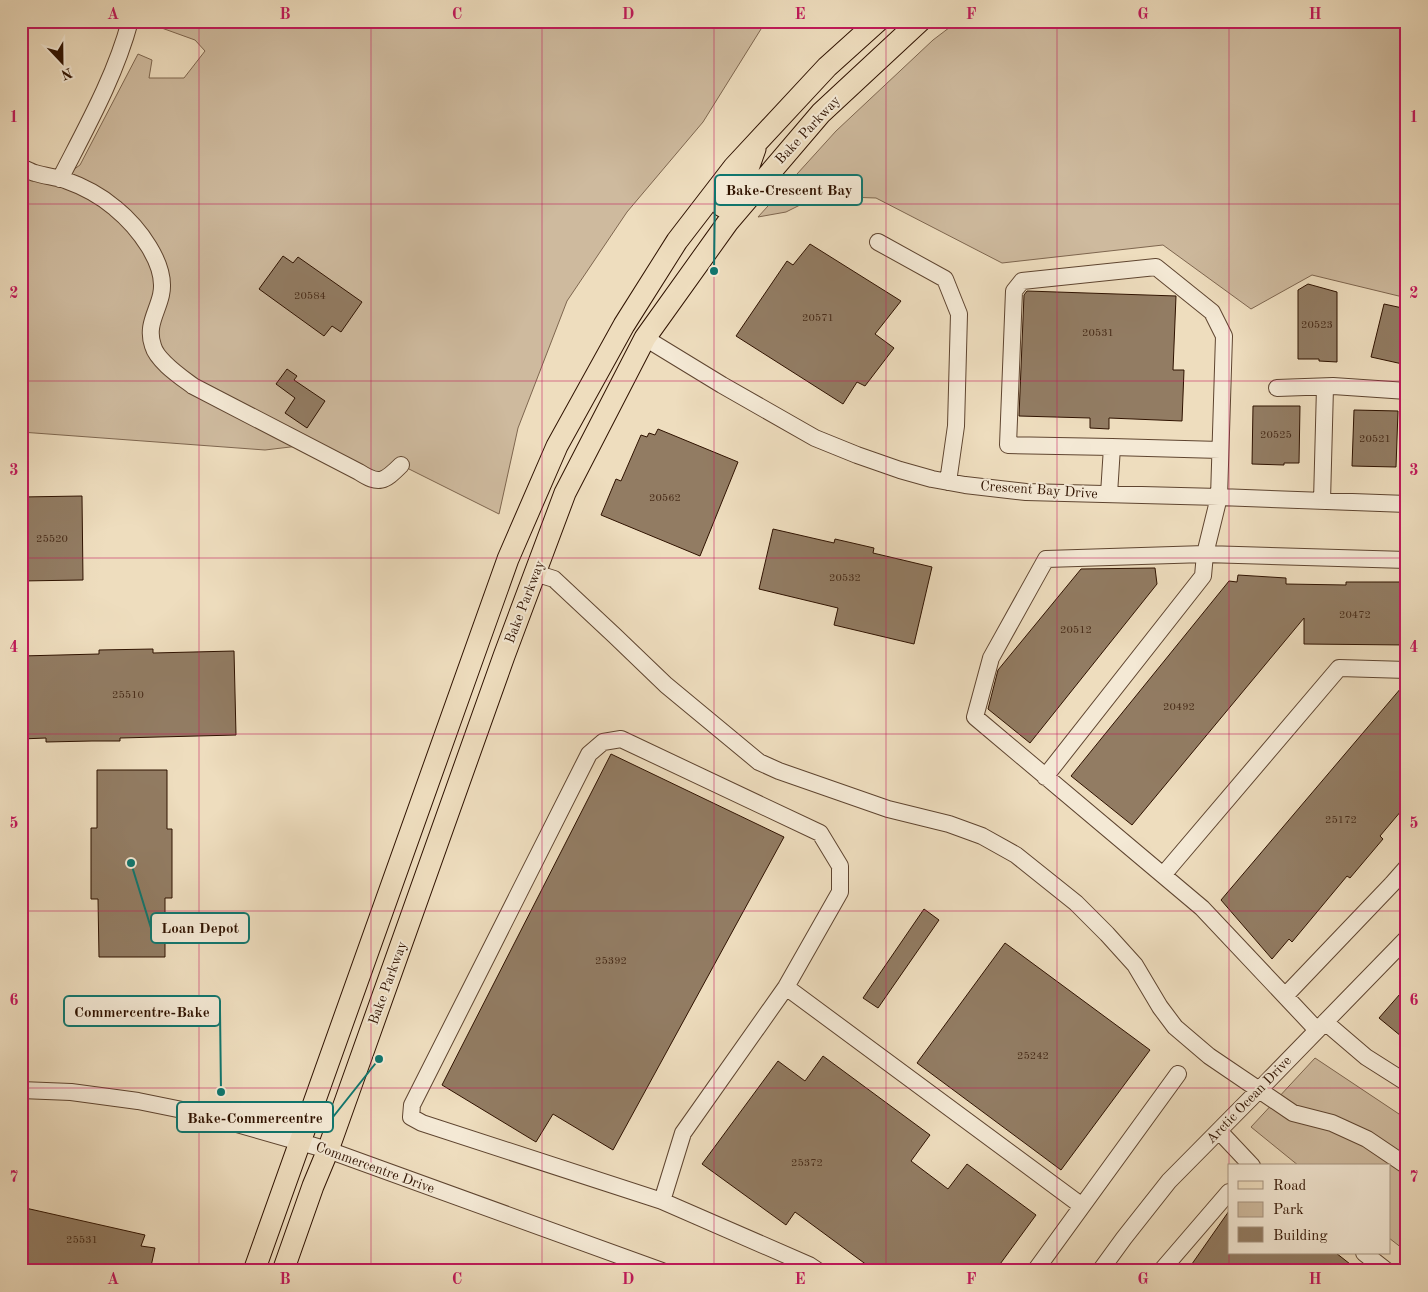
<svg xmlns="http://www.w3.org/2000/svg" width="1428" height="1292" viewBox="0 0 1428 1292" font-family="'Old Standard TT',serif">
<rect width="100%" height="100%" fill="#eeddbe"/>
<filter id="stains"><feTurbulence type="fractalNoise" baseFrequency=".004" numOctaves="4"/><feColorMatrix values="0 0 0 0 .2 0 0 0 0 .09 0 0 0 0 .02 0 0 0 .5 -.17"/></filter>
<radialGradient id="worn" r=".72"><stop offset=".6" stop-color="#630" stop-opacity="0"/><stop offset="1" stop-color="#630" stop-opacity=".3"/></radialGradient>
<path fill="#ceba9e" stroke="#7e664f" d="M145 21H766L703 122 627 212 567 301 518 428 499 514 401 465 385 479 307 445 265 450 21 432V165L60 179 80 165 138 54 152 60 149 78H184L205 51 195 40 145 22Z
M958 21H1407V298L1312 275 1251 309 1163 245 1002 263 876 198 818 196 786 212 758 217 836 131 933 40Z
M1315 1058 1399 1114 1407 1116V1252L1389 1238V1166H1299L1251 1127Z"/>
<path fill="#927c63" stroke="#2f1200" d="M810 244 901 301 875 334 894 348 865 386 857 382 843 404 736 336 787 261 793 265Z
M283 256 293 263 298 257 362 302 341 332 332 326 324 336 259 289Z
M1308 284 1337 292V362L1319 361V359H1298V290Z
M1027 291 1176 296 1173 370H1184L1182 421 1109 418V429L1090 428V418L1019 416 1024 295Z
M1384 304 1407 309V365L1371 357Z
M287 369 297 376 294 380 325 401 307 428 285 413 295 398 276 384Z
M1253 406H1300L1299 463H1284V465L1252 464Z
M1354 410 1398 411 1396 467 1352 466Z
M658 429 738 462 700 556 601 515 616 479 621 481 641 435 647 437 649 433 655 435Z
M82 496 83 580 21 581V497Z
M773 529 834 543 835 539 874 548 873 553 932 567 914 644 834 625 838 608 759 589Z
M1155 568 1157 584 1030 743 988 709 998 670 1081 569Z
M1238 575 1286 578V584L1346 585V582H1407V645L1304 644V618L1132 825 1071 776 1229 581 1237 582Z
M153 649V653L234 651 236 735 120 738V741H92L46 742V738L21 739V656L99 654V650Z
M1407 681V804L1380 836 1383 839 1350 878 1347 876 1292 942 1289 939 1272 959 1221 900Z
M611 754 784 837 613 1150 553 1114 536 1142 442 1085Z
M97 770H167V829H172V898H165V957H99L98 899H91V828H97Z
M924 909 939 920 878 1008 863 998Z
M1005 943 1150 1050 1061 1170 917 1063Z
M1407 986V1041L1379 1018Z
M823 1056 930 1135 911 1161 948 1189 967 1164 1036 1215 995 1271H875L795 1212 786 1225 702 1164 778 1061 805 1081Z
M21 1207 145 1235 141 1246 155 1248 150 1271H21Z
M1229 1211V1253H1336L1359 1271H1187Z"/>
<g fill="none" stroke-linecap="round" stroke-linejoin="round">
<g stroke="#5f4530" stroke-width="18">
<path id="minor" d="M21 167C26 169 31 172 35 173 45 176 55 177 65 180 82 186 101 196 115 208 137 226 168 264 161 295 157 313 146 326 153 346 157 361 181 377 193 386L359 472C379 485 384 482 401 465
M60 179C86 128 115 77 130 21
M878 242 945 279 959 314 956 426 948 482
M645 338 722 385 815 438 857 455 900 470 932 479 965 485 1026 492 1219 497 1407 504
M1277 388 1333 386 1407 391
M1109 494 1112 447 1220 450
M1322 501 1325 387
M1407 560 1205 554 1046 559 991 658 975 717 1202 908 1285 996 1392 884 1407 867
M535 573 554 579 615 636 666 685 759 762 779 771 888 809 949 824 982 836 1016 855 1076 903 1107 934 1135 965 1160 1007 1175 1027 1209 1056 1293 1113 1332 1123 1367 1139 1407 1166
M1045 777 1203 576 1205 554 1219 497 1224 336 1212 312 1156 267 1022 281 1014 291 1008 445 1112 447
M1163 875 1339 668 1407 670
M786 987 1082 1206
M1285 996 1317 1030
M1325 1022 1366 1057 1407 1083
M21 1090 71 1092 138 1101 202 1114 328 1150 662 1271
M1219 1131 1252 1166
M662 1201 683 1133 786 987 840 892V866L820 833 621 739 603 742 589 754 412 1105 411 1117 422 1123 662 1201 809 1265 818 1271
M1364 1253 1387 1271
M1035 1271 1178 1074
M1100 1271 1124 1238 1169 1181 1259 1090 1407 938
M1161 1271 1229 1192"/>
</g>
<g stroke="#2f1200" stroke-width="23">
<path id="major" d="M722 206 745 177 755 149
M254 1271 508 559 557 446 624 325 677 241 734 167 827 67 878 21
M283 1271 313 1186 328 1150 504 656 565 493 645 338 728 222 821 113 920 21"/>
</g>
<use href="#minor" stroke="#f4e9d5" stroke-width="16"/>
<use href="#major" stroke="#eeddbe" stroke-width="21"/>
</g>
<path fill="none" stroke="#c2185b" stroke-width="1" stroke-opacity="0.55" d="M199 21V1271M371 21V1271M542 21V1271M714 21V1271M886 21V1271M1057 21V1271M1229 21V1271M21 204H1407M21 381H1407M21 558H1407M21 734H1407M21 911H1407M21 1088H1407"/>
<g text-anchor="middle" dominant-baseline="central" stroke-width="4" stroke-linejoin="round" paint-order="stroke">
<g font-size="11" fill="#482c19">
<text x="310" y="296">20584</text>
<text x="818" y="318">20571</text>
<text x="1317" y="325">20523</text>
<text x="1098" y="333">20531</text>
<text x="1276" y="435">20525</text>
<text x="1375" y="439">20521</text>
<text x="665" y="498">20562</text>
<text x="52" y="539">25520</text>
<text x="845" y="578">20532</text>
<text x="1355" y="615">20472</text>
<text x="1076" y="630">20512</text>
<text x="128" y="695">25510</text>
<text x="1179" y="707">20492</text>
<text x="1341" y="820">25172</text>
<text x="611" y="961">25392</text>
<text x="1033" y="1056">25242</text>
<text x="807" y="1163">25372</text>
<text x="82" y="1240">25531</text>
</g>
<g font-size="14" fill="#2f1200" stroke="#f4e9d5">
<text transform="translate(808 130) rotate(-47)">Bake Parkway</text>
<text transform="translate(1039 490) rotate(4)">Crescent Bay Drive</text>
<text transform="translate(525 602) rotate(-69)">Bake Parkway</text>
<text transform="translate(388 983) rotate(-70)">Bake Parkway</text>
<text transform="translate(1249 1100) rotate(-46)">Arctic Ocean Drive</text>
<text transform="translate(375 1168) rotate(20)">Commercentre Drive</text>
</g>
</g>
<path fill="none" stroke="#0f766e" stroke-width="2" d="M714 271L715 190M131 863L151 928M221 1092L220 1011M379 1059L333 1117"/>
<g fill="#0f766e" stroke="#f4e9d5" stroke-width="2">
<circle cx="714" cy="271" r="5"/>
<circle cx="131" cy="863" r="5"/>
<circle cx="221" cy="1092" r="5"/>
<circle cx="379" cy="1059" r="5"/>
</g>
<g fill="#f4e9d5" stroke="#0f766e" stroke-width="2">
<rect x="715" y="175" width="147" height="30" rx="5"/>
<rect x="151" y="913" width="98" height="30" rx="5"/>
<rect x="64" y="996" width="156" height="30" rx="5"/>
<rect x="177" y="1102" width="156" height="30" rx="5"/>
</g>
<g font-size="15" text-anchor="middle" font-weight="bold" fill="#2f1200">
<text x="789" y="195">Bake-Crescent Bay</text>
<text x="200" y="933">Loan Depot</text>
<text x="142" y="1017">Commercentre-Bake</text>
<text x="255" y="1123">Bake-Commercentre</text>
</g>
<rect width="1428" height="1292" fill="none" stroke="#eeddbe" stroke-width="55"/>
<rect x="1228" y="1164" width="162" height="90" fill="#f4e9d5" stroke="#a59380"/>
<rect x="1238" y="1181" width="25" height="8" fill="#eeddbe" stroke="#a59380"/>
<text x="1273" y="1190" font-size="15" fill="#2f1200">Road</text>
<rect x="1238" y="1202" width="25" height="15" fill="#ceba9e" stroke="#a59380"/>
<text x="1273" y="1214" font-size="15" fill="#2f1200">Park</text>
<rect x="1238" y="1227" width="25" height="15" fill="#927c63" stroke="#a59380"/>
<text x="1273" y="1240" font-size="15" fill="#2f1200">Building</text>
<g transform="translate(62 62) rotate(158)" stroke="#f4e9d5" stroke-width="4" paint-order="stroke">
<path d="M0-4L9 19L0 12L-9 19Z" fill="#2f1200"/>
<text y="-8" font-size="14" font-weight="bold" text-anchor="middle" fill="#2f1200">N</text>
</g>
<rect x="28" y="28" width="1372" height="1236" fill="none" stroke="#c2185b" stroke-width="2"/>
<g font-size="16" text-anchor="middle" font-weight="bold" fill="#c2185b">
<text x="113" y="19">A</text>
<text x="285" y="19">B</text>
<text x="457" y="19">C</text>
<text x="628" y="19">D</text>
<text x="800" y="19">E</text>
<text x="971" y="19">F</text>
<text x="1143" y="19">G</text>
<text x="1315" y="19">H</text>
<text x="14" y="122">1</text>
<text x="1414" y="122">1</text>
<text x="14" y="298">2</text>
<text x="1414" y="298">2</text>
<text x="14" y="475">3</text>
<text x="1414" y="475">3</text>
<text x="14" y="652">4</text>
<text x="1414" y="652">4</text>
<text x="14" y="828">5</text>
<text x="1414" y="828">5</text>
<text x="14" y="1005">6</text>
<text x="1414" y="1005">6</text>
<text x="14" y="1182">7</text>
<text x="1414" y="1182">7</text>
<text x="113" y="1284">A</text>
<text x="285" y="1284">B</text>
<text x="457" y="1284">C</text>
<text x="628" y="1284">D</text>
<text x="800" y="1284">E</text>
<text x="971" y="1284">F</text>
<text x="1143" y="1284">G</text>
<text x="1315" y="1284">H</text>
</g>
<rect width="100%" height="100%" filter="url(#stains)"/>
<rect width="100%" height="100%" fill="url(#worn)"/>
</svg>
